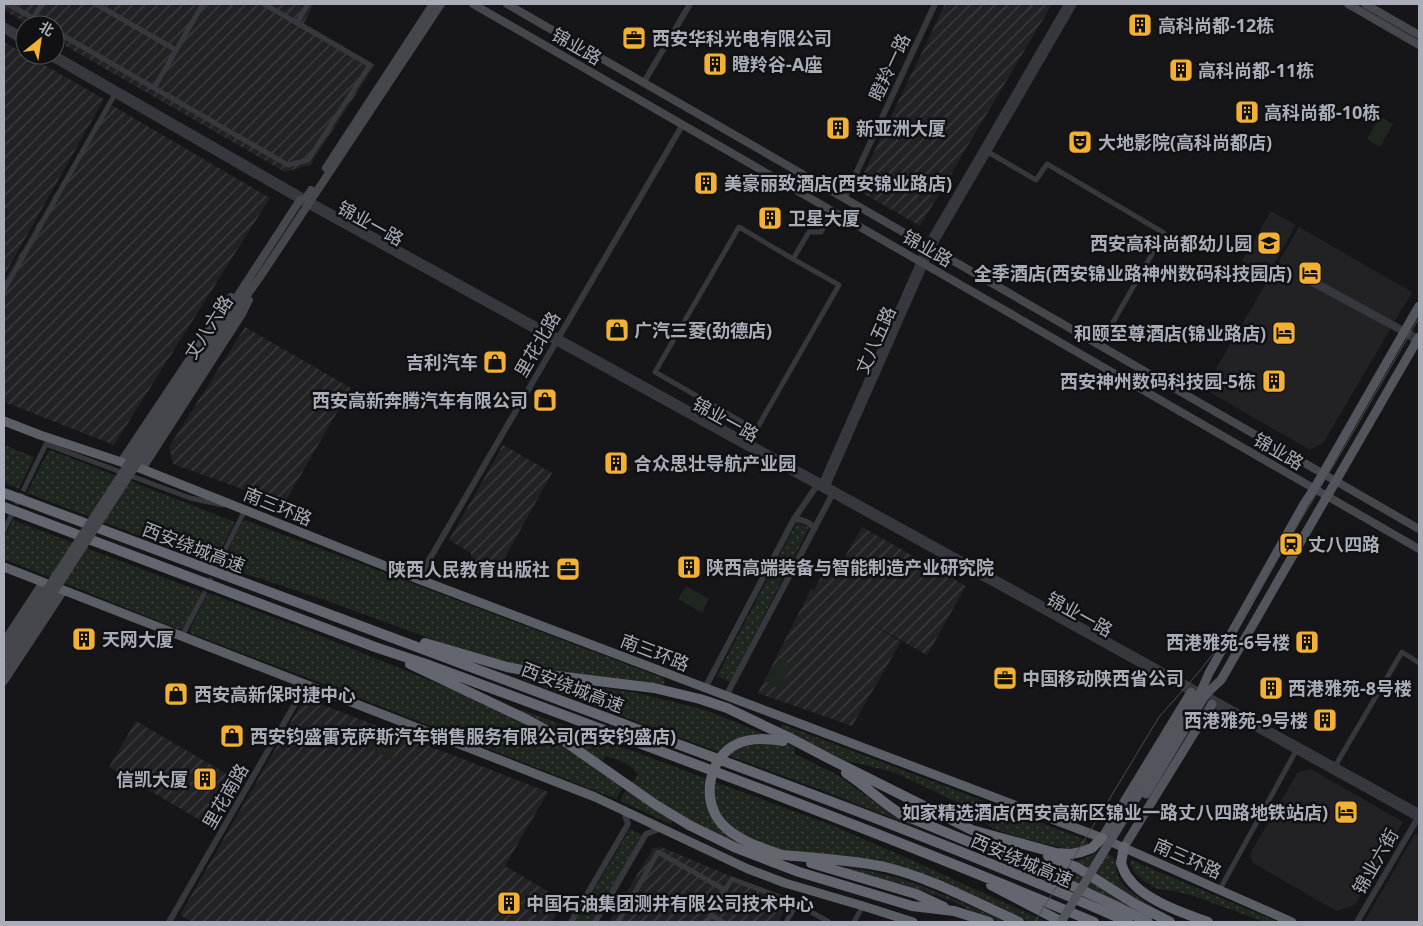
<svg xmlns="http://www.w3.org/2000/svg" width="1423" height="926" viewBox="0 0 1423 926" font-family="'Noto Sans','Noto Sans SC',sans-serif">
<defs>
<pattern id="industrial-furrows" width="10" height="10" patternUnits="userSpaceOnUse" patternTransform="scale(1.25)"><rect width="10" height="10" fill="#222225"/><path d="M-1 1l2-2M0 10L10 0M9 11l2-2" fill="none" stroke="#3f3f43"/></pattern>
<pattern id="grass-dots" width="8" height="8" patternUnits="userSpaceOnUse" patternTransform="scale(1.25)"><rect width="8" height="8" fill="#1e261f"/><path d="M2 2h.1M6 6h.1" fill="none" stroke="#3c433d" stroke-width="1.8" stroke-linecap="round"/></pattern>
</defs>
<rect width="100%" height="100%" fill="#161618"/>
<path fill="#222225" d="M1271 211 1296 225 1267 276 1242 261Z
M1299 227 1412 292 1324 442 1310 450 1204 389Z
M1311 769 1403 822 1355 905 1336 911 1253 863 1250 854 1298 772Z
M1415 834 1419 836V922H1364Z"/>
<path fill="url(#industrial-furrows)" d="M4 4H314L304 23 375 65 310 165 285 172 55 40V25H29L4 10Z
M945 4H1052L920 226 861 192V179Z
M4 42 104 99 4 276Z
M108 103 270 198 114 445 4 402V281Z
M245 327 351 388 284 504 173 464 169 447Z
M503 445 552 473 494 577 489 581 473 571 471 553 449 540Z
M862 527 966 586 927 655 865 620 901 642 852 726 758 693 811 589 814 590 827 566 837 571Z
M318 703 548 792 505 866 564 901 552 922H192L180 915 300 706Z
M136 721 239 781 212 827 109 767Z
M661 847 790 901 778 922H609L653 848Z"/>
<path fill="url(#grass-dots)" d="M4 445 34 457 19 489 4 483Z
M50 450 235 522 214 564 27 493 46 455Z
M13 520 202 592 184 628 181 630 4 559V538Z
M245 520 663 678 665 681 663 686 537 671 459 649 322 599 221 566 241 524Z
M797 522 809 528 730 682 717 676Z
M208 593 294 625 490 705 512 716 561 744 623 787 616 799 311 679 192 634 189 631Z
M523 677 637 693 670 701 706 710 795 747V754L838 775 891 814 920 829 816 788 524 680 522 678Z
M520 709 834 826 909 859 1047 922H1029L913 873 763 857 677 815 670 824 621 801 622 796 638 775C631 763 618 760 606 756L601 763 521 712Z
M782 724 1086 840 1089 844 1070 849 1062 848 1011 835 994 829 983 822 963 805 898 774 889 771 847 761 780 730Z
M630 829 642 835 592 922H575Z
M1103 849 1116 860C1116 865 1116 871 1118 876 1124 893 1157 908 1172 917H1168L1073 862 1090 856Z
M1006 851 1049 861 1074 870 1137 910Z
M1131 860 1278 922H1264L1197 897 1174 891 1158 889 1145 882 1135 873 1130 865Z
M849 868C905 874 954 899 1005 922 984 922 966 906 947 899 930 893 912 888 895 882L894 884 842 869Z"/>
<path fill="#1e261f" d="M1380 116 1393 124 1380 147 1367 139Z
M686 586 709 599 702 613 678 599Z
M779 658 792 666 779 689 766 682Z
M375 731 399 745 391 760 366 746Z"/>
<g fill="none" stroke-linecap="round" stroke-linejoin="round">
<path stroke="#333438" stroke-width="5" stroke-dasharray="5 2.5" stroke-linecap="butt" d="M10 518 24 489
M203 596 215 571"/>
<path stroke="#37383d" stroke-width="5" d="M8 4 45 25
M96 4 176 50
M33 18 42 4
M297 23 308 4
M55 31 288 165 308 160 370 65 264 4
M154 88 203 4
M988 152 1036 180 1047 164 1164 233 1100 345
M793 259 739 227 655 372 756 430 839 285 793 259 809 232H821L833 212
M4 290 115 94
M1416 342 1404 333 1311 283 1313 280 1419 338
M24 489 46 444 190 498 223 505
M4 530 10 518
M218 564 245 510
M182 636 203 596
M1334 768 1402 652 1419 663
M1220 889 1296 751
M711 915 723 922
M618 922 658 852 725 890 732 879 788 900
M707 922 725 890
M786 922 796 906H800L829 922
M854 922 863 906"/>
<path stroke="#37383d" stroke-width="6" d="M4 25 25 37
M4 30 25 43
M55 54 306 198 1419 812
M46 55 307 205 1194 694
M644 82 690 4
M845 197 935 4
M794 519C803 519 808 522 815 528
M418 579 683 124
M705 688 794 519 816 487 822 483 927 245 1067 4
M726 696 832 495 827 486 932 248 1074 4
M1210 703 1419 819
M169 922 306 685
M571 922 628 824 623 809
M595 922 646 834 662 828
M1357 922 1419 816"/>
<path stroke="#45474d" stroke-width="8" d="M473 4 1419 549
M507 4 1419 529
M1348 4 1419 45
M1365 4 1419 35
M326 168 433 4
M231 306 300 200 306 198 311 190
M237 309 260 277 441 4
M121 462 231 297
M142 469 242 314 249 300
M4 642 43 582
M4 681 64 590"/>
<path stroke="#53555c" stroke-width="9" d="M1177 731 1201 691 1209 673 1304 504 1314 489 1419 306
M1182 734 1206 694 1221 680 1419 337
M1102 838 1191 692
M1124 847 1212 704"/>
<path stroke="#5b5e65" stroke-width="9" d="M4 421 40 435 142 469 418 579 1102 838 1292 922
M4 567 595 797 748 869 785 883 863 906 913 922"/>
<path stroke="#63666e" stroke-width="10" d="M4 493C223 575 442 656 661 738 818 796 975 854 1128 922
M4 507 375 647 426 664C650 747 874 829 1094 922
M425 643 507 667 541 674 654 688 700 699 727 708 790 738 828 758 972 830 1056 853 1071 854 1081 852 1092 848 1102 838
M410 664 528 720 560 738 656 805 689 825 734 847 799 872 912 906 954 911 989 922
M846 773C865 785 881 802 901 814L1033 868 1114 905 1148 922
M1124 847 1121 863C1123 869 1126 876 1130 880 1145 900 1185 914 1208 922
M776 853 783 855C817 858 852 860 885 867 931 878 976 903 1019 922
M1048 856 1078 868 1135 904 1170 922
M811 863 916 894 944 907
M991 885 1062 922"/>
<path stroke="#4a4c52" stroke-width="1" d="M1350 4 1419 45
M1035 922 1159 717 1198 673 1244 615 1348 441 1419 318"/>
<path stroke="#45474d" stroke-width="8" d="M4 655 231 306
M4 669 237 309"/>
<path stroke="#53555c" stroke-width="9" d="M1146 794 1182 734
M1061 922 1177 731"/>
<path stroke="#63666e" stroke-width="10" d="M776 853C756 846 736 839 722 824 700 800 709 757 737 744 752 737 768 739 783 741"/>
</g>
<defs>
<g id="building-square" transform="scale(1.25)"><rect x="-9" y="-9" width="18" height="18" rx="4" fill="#f2b134" stroke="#111113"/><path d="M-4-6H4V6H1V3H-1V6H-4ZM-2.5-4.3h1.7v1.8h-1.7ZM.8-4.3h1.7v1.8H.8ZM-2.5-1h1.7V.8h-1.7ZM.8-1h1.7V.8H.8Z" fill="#111"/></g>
<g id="office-square" transform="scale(1.25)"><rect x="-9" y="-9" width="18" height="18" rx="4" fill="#f2b134" stroke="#111113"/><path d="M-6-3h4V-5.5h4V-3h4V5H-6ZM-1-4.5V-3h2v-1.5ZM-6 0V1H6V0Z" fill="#111"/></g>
<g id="theatre-square" transform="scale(1.25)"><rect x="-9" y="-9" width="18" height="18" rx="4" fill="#f2b134" stroke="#111113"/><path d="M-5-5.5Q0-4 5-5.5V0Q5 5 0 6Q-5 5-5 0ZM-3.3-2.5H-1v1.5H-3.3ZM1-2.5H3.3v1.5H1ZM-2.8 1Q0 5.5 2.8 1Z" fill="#111"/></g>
<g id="school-square" transform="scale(1.25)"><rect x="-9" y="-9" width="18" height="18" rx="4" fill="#f2b134" stroke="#111113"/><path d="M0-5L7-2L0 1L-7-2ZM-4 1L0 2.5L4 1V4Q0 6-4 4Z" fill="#111"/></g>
<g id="hotel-square" transform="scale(1.25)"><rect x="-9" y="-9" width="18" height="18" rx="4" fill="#f2b134" stroke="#111113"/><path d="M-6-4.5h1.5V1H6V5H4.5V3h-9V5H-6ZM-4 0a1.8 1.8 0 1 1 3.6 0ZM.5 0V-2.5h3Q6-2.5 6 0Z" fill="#111"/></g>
<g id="shop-square" transform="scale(1.25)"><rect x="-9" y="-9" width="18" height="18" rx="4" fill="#f2b134" stroke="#111113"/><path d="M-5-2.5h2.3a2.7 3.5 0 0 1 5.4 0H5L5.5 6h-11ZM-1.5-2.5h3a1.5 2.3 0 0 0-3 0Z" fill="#111"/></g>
<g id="station-square" transform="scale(1.25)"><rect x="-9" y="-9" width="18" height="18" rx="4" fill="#f2b134" stroke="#111113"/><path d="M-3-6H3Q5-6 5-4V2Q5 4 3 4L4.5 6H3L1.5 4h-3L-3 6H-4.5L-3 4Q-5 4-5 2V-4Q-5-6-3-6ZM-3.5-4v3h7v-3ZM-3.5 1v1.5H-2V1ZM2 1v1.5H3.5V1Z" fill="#111"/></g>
</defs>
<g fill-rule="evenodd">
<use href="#building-square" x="1140" y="25"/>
<use href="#office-square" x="634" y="38"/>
<use href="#building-square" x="715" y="64"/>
<use href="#building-square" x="1181" y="70"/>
<use href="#building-square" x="1247" y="112"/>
<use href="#building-square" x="838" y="128"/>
<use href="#theatre-square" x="1080" y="142"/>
<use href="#building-square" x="706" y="183"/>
<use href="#building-square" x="770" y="218"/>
<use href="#school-square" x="1269" y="243"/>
<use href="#hotel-square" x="1310" y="273"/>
<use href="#shop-square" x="617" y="330"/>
<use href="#hotel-square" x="1284" y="333"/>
<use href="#shop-square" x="495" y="362"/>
<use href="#building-square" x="1274" y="381"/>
<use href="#shop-square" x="545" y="400"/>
<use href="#building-square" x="616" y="463"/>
<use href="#station-square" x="1291" y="544"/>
<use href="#building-square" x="689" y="567"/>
<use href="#office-square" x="568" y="569"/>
<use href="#building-square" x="84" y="639"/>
<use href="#building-square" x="1307" y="642"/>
<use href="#office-square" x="1005" y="678"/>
<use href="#building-square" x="1271" y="688"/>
<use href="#shop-square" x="176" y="694"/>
<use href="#building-square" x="1325" y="720"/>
<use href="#shop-square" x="232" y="736"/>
<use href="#building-square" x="205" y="779"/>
<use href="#hotel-square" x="1346" y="812"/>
<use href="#building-square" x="509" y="903"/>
</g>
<g text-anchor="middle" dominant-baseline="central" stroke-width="5" stroke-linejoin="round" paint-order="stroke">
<g font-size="18" font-weight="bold" fill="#a8adb8" stroke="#111113" text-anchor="start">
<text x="1158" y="25">高科尚都-12栋</text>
<text x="652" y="38">西安华科光电有限公司</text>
<text x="732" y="64">瞪羚谷-A座</text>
<text x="1198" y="70">高科尚都-11栋</text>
<text x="1264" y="112">高科尚都-10栋</text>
<text x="856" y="128">新亚洲大厦</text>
<text x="1098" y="142">大地影院(高科尚都店)</text>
<text x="724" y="183">美豪丽致酒店(西安锦业路店)</text>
<text x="788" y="218">卫星大厦</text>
<text x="1252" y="243" text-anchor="end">西安高科尚都幼儿园</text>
<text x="1292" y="273" text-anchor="end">全季酒店(西安锦业路神州数码科技园店)</text>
<text x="634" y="330">广汽三菱(劲德店)</text>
<text x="1266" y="333" text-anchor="end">和颐至尊酒店(锦业路店)</text>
<text x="478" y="362" text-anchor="end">吉利汽车</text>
<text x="1256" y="381" text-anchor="end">西安神州数码科技园-5栋</text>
<text x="528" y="400" text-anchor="end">西安高新奔腾汽车有限公司</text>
<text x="634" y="463">合众思壮导航产业园</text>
<text x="1308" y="544">丈八四路</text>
<text x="706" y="567">陕西高端装备与智能制造产业研究院</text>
<text x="550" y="569" text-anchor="end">陕西人民教育出版社</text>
<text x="102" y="639">天网大厦</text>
<text x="1290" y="642" text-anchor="end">西港雅苑-6号楼</text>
<text x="1022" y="678">中国移动陕西省公司</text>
<text x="1288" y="688">西港雅苑-8号楼</text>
<text x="194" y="694">西安高新保时捷中心</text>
<text x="1308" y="720" text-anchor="end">西港雅苑-9号楼</text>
<text x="250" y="736">西安钧盛雷克萨斯汽车销售服务有限公司(西安钧盛店)</text>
<text x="188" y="779" text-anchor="end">信凯大厦</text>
<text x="1328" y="812" text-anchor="end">如家精选酒店(西安高新区锦业一路丈八四路地铁站店)</text>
<text x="526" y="903">中国石油集团测井有限公司技术中心</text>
</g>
<g font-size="18" fill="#a8adb8" stroke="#111113">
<text transform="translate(577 46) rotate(30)">锦业路</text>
<text transform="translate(889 67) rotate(-65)">瞪羚一路</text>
<text transform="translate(371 223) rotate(29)">锦业一路</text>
<text transform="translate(928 248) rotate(30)">锦业路</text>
<text transform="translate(208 327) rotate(-57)">丈八六路</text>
<text transform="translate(875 340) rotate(-66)">丈八五路</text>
<text transform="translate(537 344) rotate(-60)">里花北路</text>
<text transform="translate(726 419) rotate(29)">锦业一路</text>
<text transform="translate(1279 451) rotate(30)">锦业路</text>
<text transform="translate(278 506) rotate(22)">南三环路</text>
<text transform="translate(194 547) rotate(21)">西安绕城高速</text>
<text transform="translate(1080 614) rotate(29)">锦业一路</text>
<text transform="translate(655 652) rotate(21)">南三环路</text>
<text transform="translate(573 687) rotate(21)">西安绕城高速</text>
<text transform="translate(225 796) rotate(-60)">里花南路</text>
<text transform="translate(1188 858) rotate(24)">南三环路</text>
<text transform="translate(1022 860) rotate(23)">西安绕城高速</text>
<text transform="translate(1375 861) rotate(-60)">锦业六街</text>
</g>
</g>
<rect width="1423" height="926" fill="none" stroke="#a8adb8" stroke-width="10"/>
<g transform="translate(40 40) rotate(30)"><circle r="24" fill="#111113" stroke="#4d4f55"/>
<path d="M0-4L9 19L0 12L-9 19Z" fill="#f2b134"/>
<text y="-8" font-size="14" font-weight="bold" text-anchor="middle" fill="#a8adb8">北</text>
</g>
</svg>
